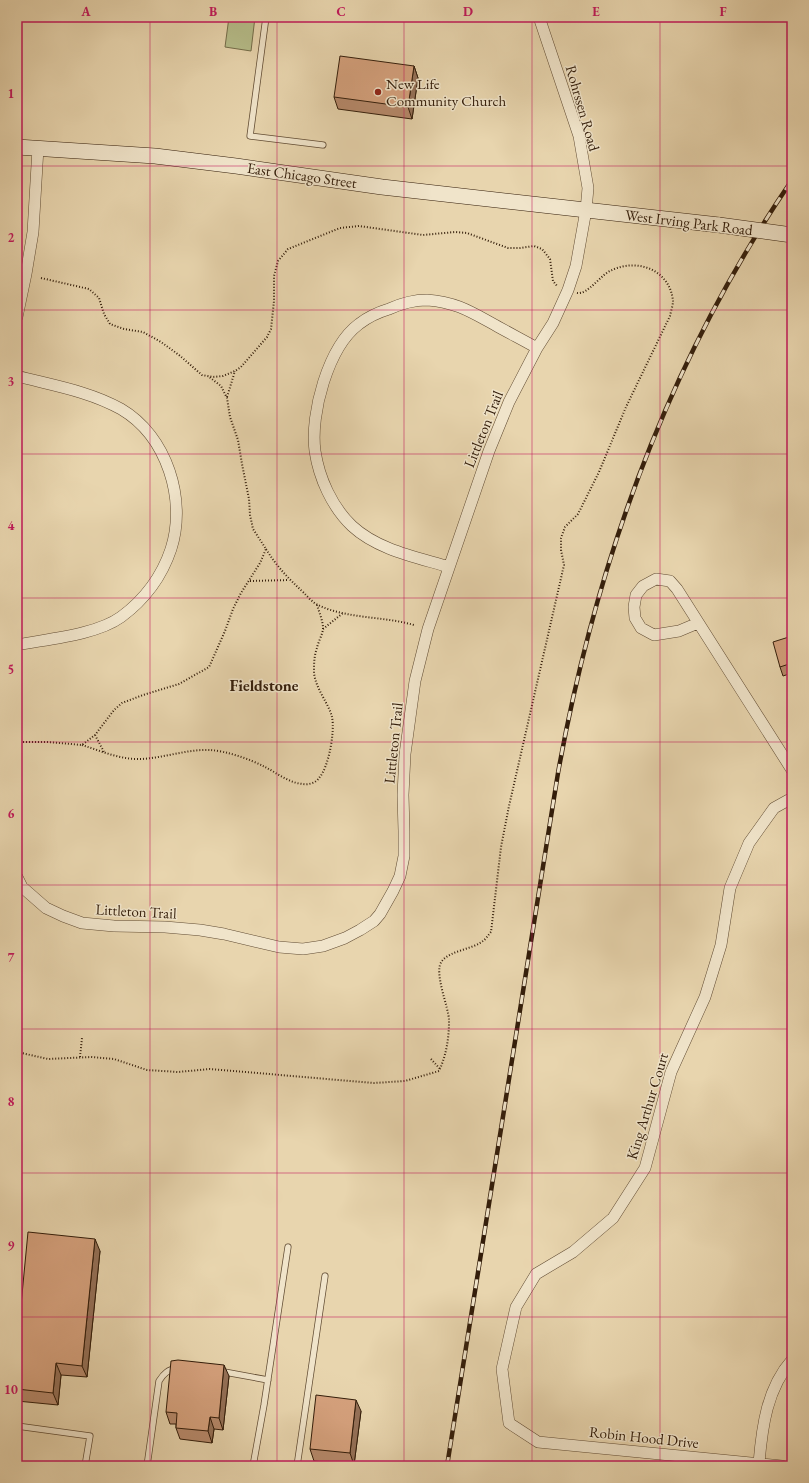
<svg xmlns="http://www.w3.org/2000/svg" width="809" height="1483" viewBox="0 0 809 1483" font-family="'EB Garamond',serif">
<rect width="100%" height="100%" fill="#e8d5ae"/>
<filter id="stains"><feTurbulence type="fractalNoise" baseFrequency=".005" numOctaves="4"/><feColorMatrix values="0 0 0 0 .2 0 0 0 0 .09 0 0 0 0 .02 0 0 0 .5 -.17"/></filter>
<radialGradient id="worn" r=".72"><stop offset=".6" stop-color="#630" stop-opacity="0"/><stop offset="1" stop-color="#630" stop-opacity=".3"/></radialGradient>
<path fill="#b6bd8a" stroke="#746d4a" d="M229 17H255L251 51 225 47Z"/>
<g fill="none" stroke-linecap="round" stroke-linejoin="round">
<g stroke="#604b33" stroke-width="7">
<path id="service" d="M266 17 250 136 323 145
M219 1371 268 1380
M17 1426 90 1436 85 1466
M147 1466 159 1381C164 1373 168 1370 177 1368
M253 1466 264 1405 288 1247
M297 1466 325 1276"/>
</g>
<g stroke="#604b33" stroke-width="12">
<path id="minor" d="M17 317 26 274 33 232 38 148
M17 376C51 385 89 391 121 409 167 436 187 500 171 549 162 576 144 600 121 617 96 635 47 639 17 645
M449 567C416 557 378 550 352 526 332 507 319 478 315 451 310 414 328 347 359 324 368 317 379 312 389 309 400 304 415 300 427 300 456 302 471 312 495 325 509 333 523 340 537 348
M698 623 679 631 654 635 641 628 635 618 634 607 636 595 643 586 656 579 670 581 677 589 792 770
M17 877 22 887 46 908 63 916 82 923 114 926 165 927 200 930 224 934 279 947 303 949 323 946 345 938 360 930 374 921 380 914 393 891 400 876 404 856V831L403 795 405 754 415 681 428 629 489 451 509 402 537 348 553 323 568 290 576 266 586 210 588 188 579 136 539 17
M759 1463C762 1427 767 1388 792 1360
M782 1466 538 1442 509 1423 502 1369 516 1307 536 1274 573 1252 613 1218 645 1168 671 1072 705 997 721 945 730 888 749 843 774 808 792 798"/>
</g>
<g stroke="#331d0a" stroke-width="16">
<path id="secondary" d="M17 147 155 156 236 166 382 187 719 225"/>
</g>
<path stroke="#331d0a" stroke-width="2" stroke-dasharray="1 2" stroke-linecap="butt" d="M17 179H22
M41 278 89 289 99 298 104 314 110 324 124 329 143 332 161 342 179 355 202 375 213 377 223 376 235 371 241 367 267 337 271 329 274 301V276L278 261 288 249 340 228 359 226 423 235 455 232 467 233 508 248H520L534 246 542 249 550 259 553 281 557 286
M227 397 235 371
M266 549C277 567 288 578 304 593 308 597 313 603 318 605 347 619 383 616 414 625
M250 581 289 580
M323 629 343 613
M95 735 104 752
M23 742H48L82 745 95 735 114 710 122 703 143 695 179 684 209 667 225 631 233 609 241 593 260 563 266 549 253 529 250 515 249 499 242 464 238 440 230 417 227 398 221 386 208 376
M82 745C101 751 121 760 141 759 164 758 187 749 210 750 226 751 250 759 265 767 277 773 289 783 303 784 308 785 316 783 319 778 329 767 335 731 332 717 328 702 315 688 314 672 314 664 314 656 317 648 318 642 323 634 323 628 323 621 319 612 317 605
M17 1052 48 1059 91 1057 114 1059 147 1070 178 1072 210 1069 374 1083 405 1081 439 1071C446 1056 449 1039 449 1021 449 1007 433 972 442 961 451 950 471 950 483 941 486 939 488 935 491 932L501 847 509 806 564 565 561 550V538L565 527 578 514 599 472 626 407 670 316C671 311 673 305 673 301 670 270 638 258 612 270 601 274 588 295 577 293
M80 1057 82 1038
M431 1059 440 1069"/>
<use href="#service" stroke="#f0e4ca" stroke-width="5.5"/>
<use href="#minor" stroke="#f0e4ca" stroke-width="11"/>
<use href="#secondary" stroke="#f0e4ca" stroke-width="15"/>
<g stroke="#331d0a" stroke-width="4.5">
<path id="rail" d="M447 1466 558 773C596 562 670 358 792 180"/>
</g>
<use href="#rail" stroke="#f0e4ca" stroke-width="3" stroke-dasharray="9" stroke-linecap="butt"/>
<g stroke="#331d0a" stroke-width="16" stroke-linecap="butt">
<path id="secondary-bridge" d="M719 225 792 235"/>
</g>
<use href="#secondary-bridge" stroke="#f0e4ca" stroke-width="15"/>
</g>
<path fill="#b78a6c" stroke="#331d0a" d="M414 66 418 78 412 119 338 109 334 97Z
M792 636V673L783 676 780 667Z
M100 1251 87 1377 61 1375 58 1405 17 1401V1304L21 1305Z
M229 1376 223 1430 214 1429 212 1443 180 1439 176 1428V1424H170L166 1412Z
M361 1411 354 1465 314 1461 310 1449Z"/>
<path fill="#957158" stroke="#331d0a" d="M414 66 418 78 412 119 408 107Z
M95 1239 100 1251 87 1377 82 1366Z
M56 1363 61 1375 58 1405 53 1393Z
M224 1365 229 1376 223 1430 219 1418Z
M356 1400 361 1411 354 1465 350 1453Z
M210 1417 214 1429 212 1443 208 1431Z"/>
<path fill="#d5a17d" stroke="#331d0a" d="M340 56 414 66 408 107 334 97Z
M792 636V663L780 667 773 642Z
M28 1232 95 1239 82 1366 56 1363 53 1393 17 1389V1304L21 1305Z
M178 1360 224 1365 219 1418 210 1417 208 1431 176 1428 177 1413 166 1412 171 1361Z
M316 1395 356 1400 350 1453 310 1449Z"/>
<path fill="none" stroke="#c2185b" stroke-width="1" stroke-opacity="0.55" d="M150 17V1466M277 17V1466M404 17V1466M532 17V1466M660 17V1466M17 166H792M17 310H792M17 454H792M17 598H792M17 742H792M17 885H792M17 1029H792M17 1173H792M17 1317H792"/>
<circle fill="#8f2418" stroke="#f0e4ca" stroke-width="1.5" cx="378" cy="92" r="4"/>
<g text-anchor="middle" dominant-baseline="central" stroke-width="3" stroke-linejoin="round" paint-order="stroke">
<g font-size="15" fill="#331d0a" stroke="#f0e4ca" text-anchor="start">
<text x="386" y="83">New Life<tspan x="386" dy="17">Community Church</tspan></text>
</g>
<g font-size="15" fill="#331d0a" stroke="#f0e4ca">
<text transform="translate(583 108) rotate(74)">Rohrssen Road</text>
<text transform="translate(302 175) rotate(8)">East Chicago Street</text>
<text transform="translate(689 222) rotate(7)">West Irving Park Road</text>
<text transform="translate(483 429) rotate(-68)">Littleton Trail</text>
<text transform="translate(393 743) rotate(-84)">Littleton Trail</text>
<text transform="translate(136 911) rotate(3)">Littleton Trail</text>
<text transform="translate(647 1106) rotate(-73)">King Arthur Court</text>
<text transform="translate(644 1437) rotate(6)">Robin Hood Drive</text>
</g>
<g font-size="16" font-weight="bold" fill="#331d0a" stroke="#f0e4ca">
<text x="264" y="685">Fieldstone</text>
</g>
</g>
<rect width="809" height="1483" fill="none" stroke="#e8d5ae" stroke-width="44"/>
<rect x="22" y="22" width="765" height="1439" fill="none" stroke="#c2185b" stroke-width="1.5"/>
<g font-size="13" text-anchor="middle" font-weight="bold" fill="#c2185b">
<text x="86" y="16">A</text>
<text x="213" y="16">B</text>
<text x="341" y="16">C</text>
<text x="468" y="16">D</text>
<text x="596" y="16">E</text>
<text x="723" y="16">F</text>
<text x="11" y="98">1</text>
<text x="11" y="242">2</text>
<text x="11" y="386">3</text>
<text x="11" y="530">4</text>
<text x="11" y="674">5</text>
<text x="11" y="818">6</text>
<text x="11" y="962">7</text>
<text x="11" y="1106">8</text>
<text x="11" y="1250">9</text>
<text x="11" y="1394">10</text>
</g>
<rect width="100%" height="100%" filter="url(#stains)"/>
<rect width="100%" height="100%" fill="url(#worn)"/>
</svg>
